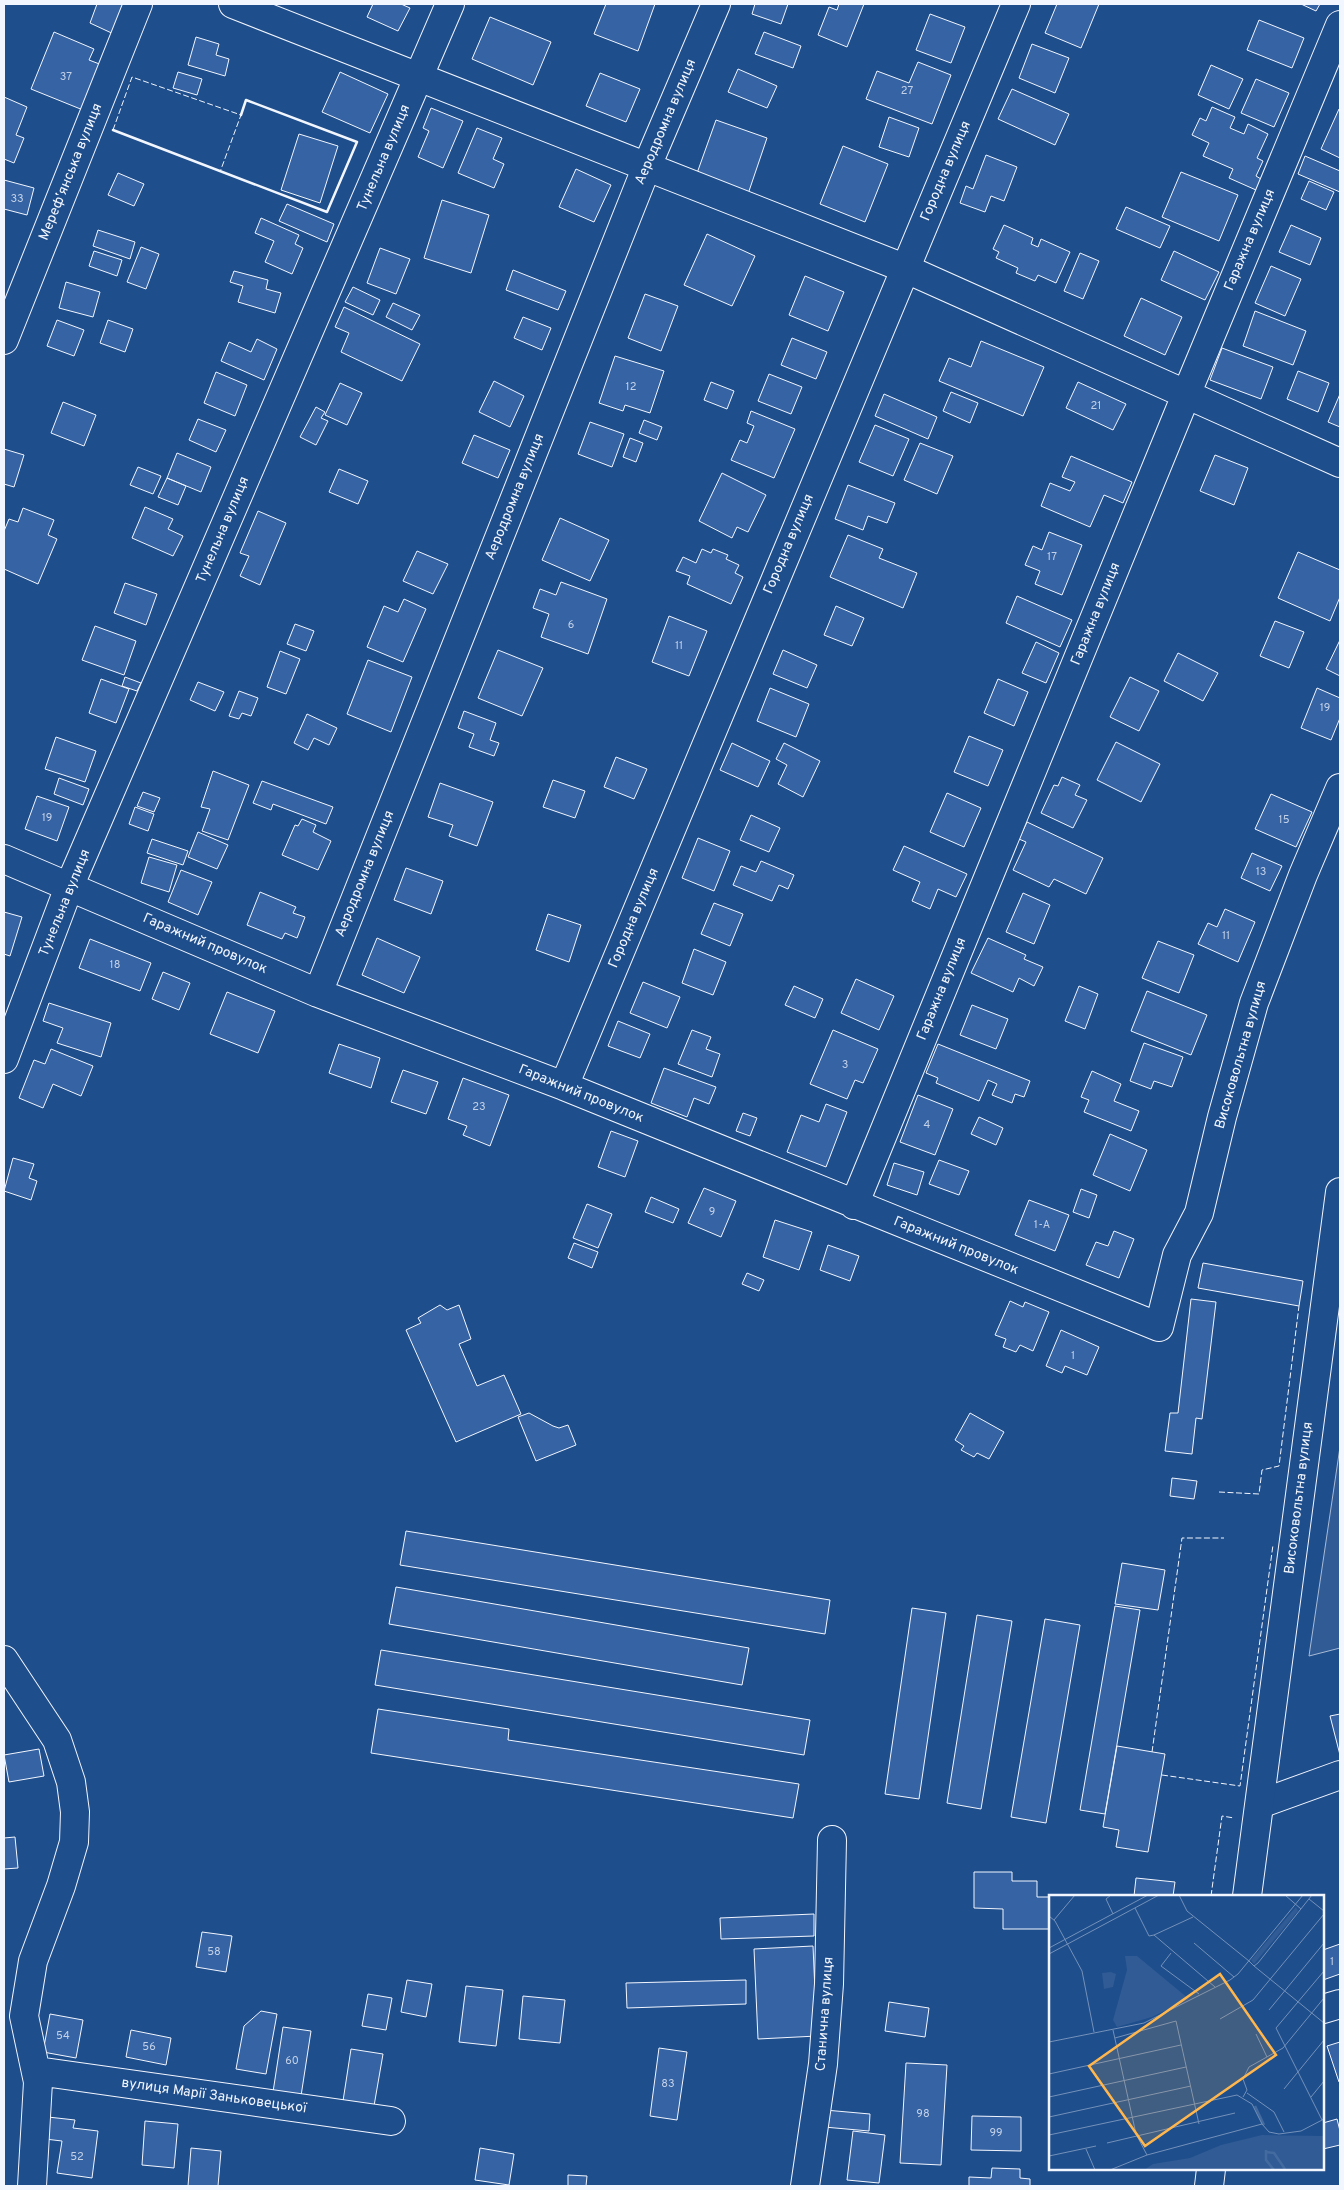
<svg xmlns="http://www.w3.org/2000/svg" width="1344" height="2190" viewBox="0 0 1344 2190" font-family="Overpass,sans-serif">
<rect width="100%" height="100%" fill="#1f4e8c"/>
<path fill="#305b95" stroke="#a8bbd7" d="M1340 1447V1648L1309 1656Z"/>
<path fill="#3563a3" stroke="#f2f6ff" d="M97 4H129L118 36 90 23Z
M373 4H401L410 8 398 31 367 17Z
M606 4H655L638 51 594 34Z
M755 4H788L781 24 752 14Z
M839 4H864L847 47 818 35 829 7 837 10Z
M1057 4H1099L1081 48 1045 33Z
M1301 4H1320L1316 11Z
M930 14 965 27 951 63 916 50Z
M490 17 551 42 533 85 472 59Z
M1259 20 1304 38 1292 68 1247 50Z
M54 32 94 49 89 60 102 65 83 110 31 89Z
M764 32 801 46 793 68 755 54Z
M196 37 219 44 216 55 229 59 225 76 188 65Z
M1032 44 1069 58 1055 93 1019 78Z
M918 62 951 75 932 124 866 99 877 71 909 83Z
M1211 65 1243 79 1229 109 1198 95Z
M738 69 777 86 767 108 728 92Z
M178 72 202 79 197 95 173 88Z
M340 72 388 94 370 133 322 112Z
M600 73 640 89 626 122 586 106Z
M1256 79 1289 93 1274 127 1241 113Z
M1012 89 1069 114 1055 145 998 119Z
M4 97 27 107 16 135 24 138 14 163 4 159Z
M1212 107 1235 117 1230 128 1244 134 1248 124 1268 134 1257 158 1263 161 1256 176 1261 179 1256 190 1229 178 1233 169 1203 156 1209 143 1192 135 1200 118 1206 121Z
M431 108 463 121 443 168 418 157 429 131 423 128Z
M1339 109 1340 110V158L1321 149Z
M889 117 919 128 909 157 879 147Z
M716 120 767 138 748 194 696 176Z
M477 128 502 138 493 159 504 164 494 188 458 173Z
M299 134 338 146 320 203 281 190Z
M843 146 888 164 865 222 820 204Z
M986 155 1017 167 1004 201 991 196 985 212 960 203 966 186 973 189Z
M1305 156 1340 171V192L1298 174Z
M576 169 611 185 594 222 559 207Z
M1181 172 1238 195 1219 241 1162 217Z
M118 173 144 184 134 206 108 195Z
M4 180 34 188 27 215 4 209Z
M1309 181 1334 192 1326 210 1301 199Z
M442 200 489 215 471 273 424 258Z
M287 204 334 224 327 242 279 221Z
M1126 207 1170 226 1160 248 1116 229Z
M261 218 299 235 295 244 303 248 292 274 265 262 274 241 255 233Z
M1004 225 1033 238 1031 244 1038 247 1041 239 1070 252 1056 283 1038 275 1035 281 1016 273 1018 268 996 258 999 252 993 249Z
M1291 225 1321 238 1310 265 1279 252Z
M98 230 135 242 130 259 93 246Z
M707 234 755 256 732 306 684 285Z
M141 247 159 254 146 289 127 282Z
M380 248 410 259 396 294 367 283Z
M94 251 122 260 117 276 89 266Z
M1174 251 1219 272 1205 300 1161 280Z
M1080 253 1099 261 1083 299 1064 291Z
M1271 266 1301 279 1285 316 1255 303Z
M513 270 566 291 558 310 506 290Z
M234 271 268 280 266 289 281 293 275 313 238 302 243 286 230 282Z
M805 276 844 292 828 331 789 315Z
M66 282 100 292 93 317 59 308Z
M353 287 380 300 373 315 345 302Z
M645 294 678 306 661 351 628 338Z
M1141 298 1182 317 1165 355 1124 336Z
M393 303 420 315 412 330 386 317Z
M344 307 420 344 402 381 341 352 349 333 335 327Z
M1255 311 1306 331 1293 365 1243 346Z
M523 317 551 328 542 350 514 338Z
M57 320 84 330 74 356 47 346Z
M108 320 133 329 125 352 100 343Z
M792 338 827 352 816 379 781 365Z
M257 339 277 349 264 380 221 361 229 342 251 352Z
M981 341 1044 367 1023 416 939 381 949 358 971 367Z
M1222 348 1273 367 1261 399 1210 380Z
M615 356 664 371 650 413 625 405 623 411 599 403Z
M1298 371 1329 383 1318 412 1287 399Z
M216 372 247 385 235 416 204 403Z
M769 374 802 387 791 414 758 401Z
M494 381 524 396 510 427 479 412Z
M711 382 734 391 727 409 704 400Z
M1078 382 1126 404 1113 430 1066 408Z
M340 383 362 393 347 425 325 415Z
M951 392 978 403 970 423 943 411Z
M884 394 937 417 928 439 875 416Z
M1340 394V427L1328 422Z
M63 402 96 415 84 446 51 433Z
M316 407 325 412 321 418 328 421 316 445 300 437Z
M751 411 795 429 774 478 731 460 740 440 747 443 754 426 747 423Z
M198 419 226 430 216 452 189 440Z
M644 420 662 427 657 440 639 433Z
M590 422 624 434 612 467 578 454Z
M875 425 909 439 893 476 859 462Z
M474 435 510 450 498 478 462 463Z
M630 438 643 443 636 462 623 457Z
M920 443 953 456 937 494 904 480Z
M4 449 24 455 14 487 4 484Z
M177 453 211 467 201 492 167 478Z
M1215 455 1248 468 1234 505 1200 491Z
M1071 456 1132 482 1123 503 1104 495 1090 527 1041 506 1050 483 1070 491 1075 482 1062 477Z
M138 467 161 476 153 494 130 485Z
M339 469 368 481 358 504 329 492Z
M722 473 766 495 748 532 737 527 732 538 699 521Z
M167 478 186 486 178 505 158 497Z
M848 485 895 503 887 523 868 516 863 530 835 519Z
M145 507 173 519 168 529 183 536 173 556 132 538Z
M23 508 54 520 48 535 57 539 38 584 4 569V531L9 519 18 522Z
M258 511 286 523 260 585 240 576 249 556 240 553Z
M560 518 609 540 590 581 542 560Z
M1049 532 1082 545 1062 595 1035 584 1040 571 1025 565 1033 546 1042 550Z
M848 535 883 549 879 558 917 573 903 608 830 577Z
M702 549 711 553 713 549 728 555 726 559 739 565 735 573 743 577 731 604 687 584 690 576 676 571 683 557 696 563Z
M417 551 448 564 433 594 403 581Z
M1298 552 1340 570V597L1330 621 1278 598Z
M561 582 607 599 588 654 541 637 549 614 533 608 540 589 556 595Z
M125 583 157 594 146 625 114 613Z
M1017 596 1072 620 1060 647 1006 623Z
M404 599 426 609 403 662 367 647 384 606 398 612Z
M836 606 864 618 852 646 824 635Z
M669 616 707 631 689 676 652 662Z
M1275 621 1304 632 1289 668 1260 656Z
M295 624 314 631 306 651 287 644Z
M95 626 136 641 124 675 82 660Z
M1340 640V676L1326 669Z
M1036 642 1059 653 1046 683 1022 673Z
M498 650 543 668 522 716 478 698Z
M783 650 817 665 807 688 773 674Z
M280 651 300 659 286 694 267 687Z
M1178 653 1218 673 1203 701 1164 681Z
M368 660 412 677 391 732 347 714Z
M125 677 141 683 137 691 122 686Z
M1130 677 1159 691 1139 731 1110 717Z
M101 679 129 689 116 723 89 713Z
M998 679 1028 692 1014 726 984 713Z
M198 682 224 692 215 711 190 700Z
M770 688 809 704 796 737 757 721Z
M1317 688 1340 698V718L1331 740 1301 728Z
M239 691 258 698 251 716 242 713 239 719 229 716Z
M464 711 496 723 490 740 499 743 494 756 469 747 474 734 458 728Z
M307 714 337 728 329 745 314 738 308 750 294 743Z
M969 736 1003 750 988 786 954 772Z
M56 737 96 751 85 782 45 769Z
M1116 742 1160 764 1141 802 1097 780Z
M732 743 770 761 758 787 720 770Z
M784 743 820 761 803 797 778 784 787 765 776 759Z
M616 757 647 769 634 799 604 787Z
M213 771 249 785 228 840 202 831 210 809 201 807Z
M1062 777 1080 785 1075 795 1087 800 1073 828 1041 813 1054 785 1058 786Z
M59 778 89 789 83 805 54 794Z
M553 780 585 791 575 818 543 807Z
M262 781 333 807 326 824 273 804 271 810 253 803Z
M440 783 493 802 477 846 449 836 453 825 428 817Z
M143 792 160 798 154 812 137 806Z
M947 793 981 808 964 847 930 832Z
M1271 794 1312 812 1296 847 1255 829Z
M37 796 69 807 57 841 25 829Z
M135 807 154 814 148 831 129 824Z
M751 815 780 828 769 852 740 840Z
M302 819 316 825 313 832 331 841 318 870 282 855 295 825 298 826Z
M1027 822 1103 858 1086 894 1054 879 1049 887 1013 870 1026 842 1019 839Z
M198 832 228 845 217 869 188 857Z
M698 838 730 851 714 891 682 878Z
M152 839 188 851 183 865 147 853Z
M904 846 967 874 956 897 938 889 930 909 912 901 920 882 893 870Z
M1252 853 1282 866 1270 891 1241 878Z
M149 857 177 865 169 892 141 883Z
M761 861 794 875 788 889 779 885 772 901 733 885 741 866 756 872Z
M406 868 443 881 431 914 394 900Z
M181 870 212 882 198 915 168 902Z
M260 892 296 907 293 913 305 917 297 938 285 933 282 939 247 925Z
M1023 893 1050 905 1034 944 1006 932Z
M714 903 743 914 730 946 701 934Z
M1225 909 1255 922 1238 962 1198 944 1208 923 1217 927Z
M4 912 22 917 10 956 4 954Z
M548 914 581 925 569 962 536 950Z
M377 938 420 957 404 993 362 975Z
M988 938 1026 955 1024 959 1043 967 1034 986 1019 978 1013 992 971 973Z
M90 939 151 963 140 991 79 968Z
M1158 941 1194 955 1179 993 1142 978Z
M694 949 726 962 713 995 682 983Z
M163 972 190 983 179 1010 152 999Z
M856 979 894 996 879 1030 841 1013Z
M643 982 680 997 667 1028 630 1013Z
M794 986 823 999 815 1018 785 1005Z
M1079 986 1098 994 1085 1029 1065 1021Z
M1147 991 1207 1015 1191 1055 1131 1031Z
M227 992 275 1011 258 1053 210 1034Z
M49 1003 111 1023 101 1057 57 1043 63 1028 43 1021Z
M972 1005 1008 1019 996 1049 960 1035Z
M618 1021 650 1034 640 1058 608 1046Z
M692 1030 711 1037 706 1049 720 1054 712 1077 678 1064Z
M833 1030 878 1049 863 1083 855 1080 847 1099 810 1084Z
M1144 1043 1183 1057 1172 1087 1154 1081 1151 1089 1130 1081Z
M339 1044 380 1058 371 1088 329 1073Z
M938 1044 1030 1081 1024 1097 1015 1094 1012 1103 992 1095 997 1084 988 1080 979 1101 936 1083 938 1078 926 1073Z
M51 1049 93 1066 81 1096 53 1084 43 1108 19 1098 34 1060 45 1064Z
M664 1068 716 1087 709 1104 694 1098 687 1117 651 1103Z
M403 1070 438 1082 426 1114 391 1102Z
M1092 1071 1121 1084 1114 1101 1139 1111 1131 1131 1084 1112 1089 1100 1081 1097Z
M463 1078 509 1095 490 1146 463 1135 467 1126 448 1119Z
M918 1095 953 1109 935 1155 900 1142Z
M826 1104 847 1112 826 1167 787 1152 801 1115 819 1122Z
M743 1113 757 1118 750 1136 736 1131Z
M979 1117 1003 1128 996 1145 971 1134Z
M611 1131 638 1141 625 1177 598 1167Z
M1110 1134 1147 1150 1130 1191 1093 1175Z
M13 1158 34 1164 29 1178 37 1181 31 1200 4 1191Z
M939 1160 969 1171 959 1195 929 1184Z
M894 1163 924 1172 917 1195 887 1185Z
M704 1188 736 1201 721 1237 688 1223Z
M1081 1189 1097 1195 1089 1218 1073 1212Z
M651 1197 679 1209 673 1223 645 1212Z
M1029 1200 1069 1215 1055 1251 1015 1235Z
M587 1204 612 1214 598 1248 573 1238Z
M775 1220 812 1232 799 1270 763 1257Z
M1114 1231 1134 1239 1119 1278 1086 1265 1096 1242 1108 1246Z
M574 1243 598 1252 592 1268 568 1258Z
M828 1245 859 1256 850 1281 820 1270Z
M1203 1263 1303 1281 1299 1306 1198 1288Z
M747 1273 764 1280 759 1291 742 1284Z
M1191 1299 1216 1302 1202 1419 1196 1418 1192 1454 1165 1451 1170 1413H1178Z
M1010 1301 1023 1307 1025 1302 1049 1312 1033 1351 1020 1345 1016 1352 1003 1347 1006 1339 995 1335Z
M440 1305 447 1310 459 1305 471 1339 459 1344 477 1386 504 1375 521 1414 456 1442 406 1330 421 1323 418 1318Z
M1061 1330 1099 1347 1087 1375 1065 1366 1062 1373 1046 1366Z
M529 1413 553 1426 559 1428 568 1425 576 1445 536 1461 518 1417Z
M970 1413 1004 1432 989 1459 977 1453 974 1457 961 1450 964 1446 955 1440Z
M1172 1478 1197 1481 1194 1499 1170 1496Z
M406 1531 830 1600 825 1634 400 1565Z
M1122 1563 1165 1570 1158 1610 1115 1604Z
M396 1587 749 1648 742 1685 389 1624Z
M1115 1606 1140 1610 1105 1814 1080 1810Z
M912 1608 946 1613 919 1799 885 1794Z
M977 1615 1012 1621 981 1809 947 1803Z
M1045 1619 1080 1625 1046 1823 1011 1817Z
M381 1650 810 1720 804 1755 375 1685Z
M378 1709 509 1729 508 1740 799 1784 793 1818 371 1753Z
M1340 1714V1755L1330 1716Z
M1117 1746 1165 1754 1148 1852 1116 1847 1119 1830 1103 1827Z
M39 1749 44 1776 9 1782 4 1755Z
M15 1837 18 1868 4 1869V1838Z
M974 1872H1012V1881H1037V1897H1050V1929H1003V1909L974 1908Z
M1136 1878 1175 1882 1173 1896H1134Z
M814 1914V1936L721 1939 720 1918Z
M202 1932 232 1936 226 1972 196 1967Z
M1340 1944V1974L1323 1980V1950Z
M813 1946 817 2036 758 2039 754 1949Z
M407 1980 432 1984 426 2017 401 2012Z
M746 1980V2004L627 2008 626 1983Z
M466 1986 503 1990 496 2046 459 2042Z
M368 1994 392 1998 386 2030 362 2026Z
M523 1996 565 2000 560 2043 519 2039Z
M889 2002 929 2008 925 2037 885 2031Z
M261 2011 277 2014 266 2074 236 2069 244 2026Z
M50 2014 83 2020 76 2058 43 2052Z
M283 2027 311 2031 301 2096 273 2092Z
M131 2030 171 2038 166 2065 126 2057Z
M1340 2042V2082H1339L1327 2046Z
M659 2048 687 2052 677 2120 650 2116Z
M351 2049 383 2054 374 2106 343 2101Z
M906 2063 947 2065 941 2165 900 2163Z
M825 2110 870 2114 869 2131 824 2127Z
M972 2116 1021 2117V2151L971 2150Z
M48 2117 75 2120 73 2128 98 2131 92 2178 57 2173 62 2141 45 2139Z
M1337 2119 1340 2131V2145L1323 2149V2123Z
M145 2121 178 2124 174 2168 142 2165Z
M853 2131 885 2135 879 2183 847 2180Z
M191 2148 221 2151 218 2186H188Z
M480 2148 514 2154 509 2185 475 2180Z
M992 2168 1020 2169V2178L1030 2179V2186H969V2177L991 2178Z
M568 2175 587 2176 586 2186H568Z"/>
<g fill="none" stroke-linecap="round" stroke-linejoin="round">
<g stroke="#f2f6ff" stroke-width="30">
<path id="minor" d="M233 4 904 268 1340 463
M4 340 138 4
M4 859 318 993 564 1086 1159 1327 1177 1255 1199 1213 1222 1117 1254 1003 1303 875 1340 788
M318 993 647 166 716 4
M4 1059 69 887 450 4
M564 1086 1016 4
M854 1205 1186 395 1340 25
M4 1660 57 1740 71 1782 75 1812 74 1842 61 1886 33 1961 24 2016 38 2082 32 2186
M1260 1804 1340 1775
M1323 2009 1340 2004
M37 2071 391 2121
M805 2186 823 2064 829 1984 832 1840"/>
</g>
<g stroke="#f2f6ff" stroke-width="30">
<path id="major" d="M1247 1896 1340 1192
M1209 2186 1211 2169"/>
</g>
<use href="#minor" stroke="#1f4e8c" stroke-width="28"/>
<use href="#major" stroke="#1f4e8c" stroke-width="28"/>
<path stroke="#f2f6ff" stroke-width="1" stroke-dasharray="6 2.5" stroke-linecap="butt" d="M113 130 132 77 241 115 220 172
M1219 1492 1259 1494 1262 1470 1279 1466 1299 1306
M1152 1752 1182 1538H1224
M1162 1775 1240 1786 1273 1545
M1211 1896 1222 1816 1234 1818"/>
<path stroke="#f2f6ff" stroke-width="2.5" d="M113 130 327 212 357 142 246 100 241 115"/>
</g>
<g text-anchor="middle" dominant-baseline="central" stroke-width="4" stroke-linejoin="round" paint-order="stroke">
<g font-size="11" fill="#c3d1e8">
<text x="66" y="77">37</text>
<text x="907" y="91">27</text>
<text x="17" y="199">33</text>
<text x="631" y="387">12</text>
<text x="1096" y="406">21</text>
<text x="1052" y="557">17</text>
<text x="571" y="625">6</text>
<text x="679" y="646">11</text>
<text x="1325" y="708">19</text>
<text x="47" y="818">19</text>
<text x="1284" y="820">15</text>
<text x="1261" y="872">13</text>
<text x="1226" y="936">11</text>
<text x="115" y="965">18</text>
<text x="845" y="1065">3</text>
<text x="479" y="1107">23</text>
<text x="927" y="1125">4</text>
<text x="712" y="1212">9</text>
<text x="1042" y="1225">1-А</text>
<text x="1073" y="1356">1</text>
<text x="214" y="1952">58</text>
<text x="1332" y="1962">1</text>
<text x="63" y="2036">54</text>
<text x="149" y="2047">56</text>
<text x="292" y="2061">60</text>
<text x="668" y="2084">83</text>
<text x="923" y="2114">98</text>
<text x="996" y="2133">99</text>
<text x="77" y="2157">52</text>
</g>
<g font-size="14" fill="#f2f6ff" stroke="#1f4e8c">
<text transform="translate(666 122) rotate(-67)">Аеродромна вулиця</text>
<text transform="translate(384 158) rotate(-67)">Тунельна вулиця</text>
<text transform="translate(946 171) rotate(-67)">Городна вулиця</text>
<text transform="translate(71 172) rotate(-68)">Мерефʼянська вулиця</text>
<text transform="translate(1250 240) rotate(-67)">Гаражна вулиця</text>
<text transform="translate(515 497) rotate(-68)">Аеродромна вулиця</text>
<text transform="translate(223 530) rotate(-67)">Тунельна вулиця</text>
<text transform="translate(789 544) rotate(-67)">Городна вулиця</text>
<text transform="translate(1096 614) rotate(-68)">Гаражна вулиця</text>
<text transform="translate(365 874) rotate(-68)">Аеродромна вулиця</text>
<text transform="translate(65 903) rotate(-68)">Тунельна вулиця</text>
<text transform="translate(634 918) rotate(-67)">Городна вулиця</text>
<text transform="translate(205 944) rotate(23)">Гаражний провулок</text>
<text transform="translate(942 989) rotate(-68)">Гаражна вулиця</text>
<text transform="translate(1241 1055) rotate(-74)">Високовольтна вулиця</text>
<text transform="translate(581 1094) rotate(22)">Гаражний провулок</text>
<text transform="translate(956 1246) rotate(22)">Гаражний провулок</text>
<text transform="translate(1299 1498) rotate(-83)">Високовольтна вулиця</text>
<text transform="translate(825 2014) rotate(-86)">Станична вулиця</text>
<text transform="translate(214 2096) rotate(8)">вулиця Марії Заньковецької</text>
</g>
</g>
<g transform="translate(1049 1895)">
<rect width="275" height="275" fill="#1f4e8c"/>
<path d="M247 12 249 16 205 69 202 65ZM76 61H88L140 104 103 122 68 132 64 125 78 75ZM62 77 67 79 64 92 55 94 53 78ZM213 240 275 241V275H95L104 269 141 263 172 250Z" fill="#305b95"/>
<path fill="none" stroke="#446ba0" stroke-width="2.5" d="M206 211 215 230M217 255V265L225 275M217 257 225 258 236 274"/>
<path fill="none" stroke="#7391ba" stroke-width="1" d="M62 0 57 4 64 19M130 0 138 16 200 66M236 0 252 14M260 4 275 16M86 13 100 41 105 40 166 92M0 21 6 26 33 76 45 137M5 25 26 0M105 40 144 22M145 48 185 82M0 53 99 0M122 58 112 71 150 99M0 59 110 0M200 66 205 71 209 68 263 0M205 71 275 128M220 115 275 48M171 124 204 105 275 19M64 135 87 239 98 260M207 139 218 162M66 143 127 126 150 229M0 147 95 128 181 85 189 79 254 0M0 179 132 150M235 194 275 145M198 198 225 217 235 237M0 202 137 172M194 202 198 195 194 184 200 172 234 153 275 103M262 202 275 186M0 222 142 191M273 225 227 133 275 76M213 229 220 237 230 239 252 236 275 224M0 240 188 200 203 209 213 229M58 248 186 218M37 254 46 275M0 261 47 251M61 275 98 260 213 229"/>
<path fill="#ffb74d" fill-opacity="0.15" stroke="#ffb74d" stroke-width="2.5" d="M171 79 227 160 96 251 40 171Z"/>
<rect width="275" height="275" fill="none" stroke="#f2f6ff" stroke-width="2.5"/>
</g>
<rect width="1344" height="2190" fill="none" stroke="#f2f6ff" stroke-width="10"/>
</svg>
